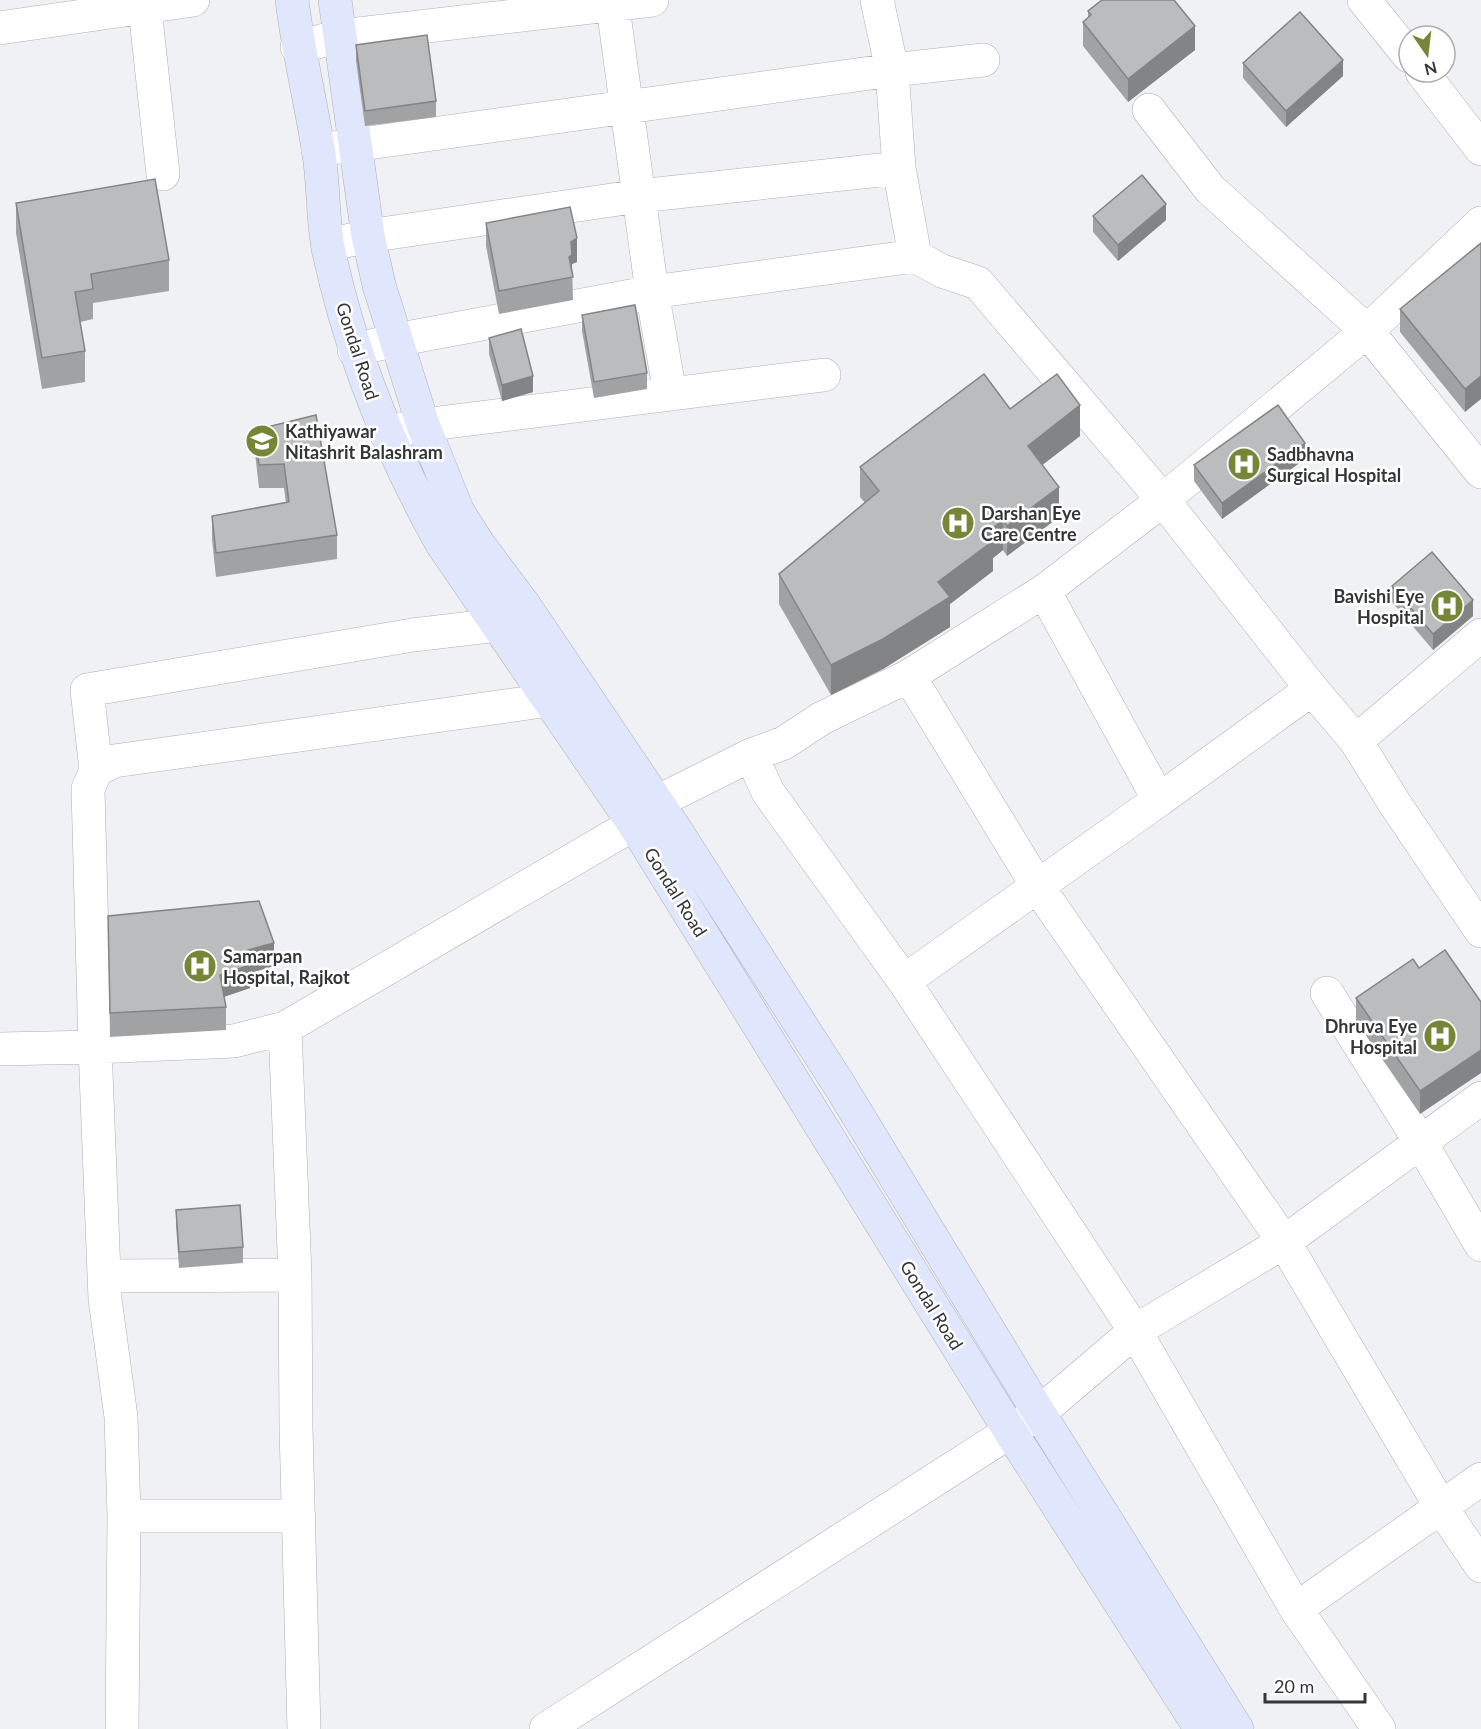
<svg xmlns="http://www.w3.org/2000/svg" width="1481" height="1729" viewBox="0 0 1481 1729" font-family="Lato,sans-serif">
<rect width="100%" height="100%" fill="#f0f1f4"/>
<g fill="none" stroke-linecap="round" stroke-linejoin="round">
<g stroke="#aeafb2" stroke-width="34">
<path id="street" d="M144 0 163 174
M612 0 652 292 670 393
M877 0 892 70 899 168 915 256 942 271 978 283 1163 500 1367 331 1481 223
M1364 0 1409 56
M0 28 193 0
M297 47 341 36 652 0
M1422 72 1481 149
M1149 110 1210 189 1367 331 1481 472
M318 150 892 70 983 60
M328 245 368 236 639 196 899 168
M354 350 396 340 652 292 915 256
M386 433 423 425 824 375
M909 676 1038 887 1284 1242 1441 1507 1481 1566
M1356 741 1481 635
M751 755 768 792 904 981 1135 1331 1296 1609 1379 1729
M96 770 87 690 413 635 498 625
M1159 800 1312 689
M904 981 1159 800 1044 591
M1327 993 1421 1143 1481 1245
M285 1028 234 1041 95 1047 88 789 96 770 114 761 549 700
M0 1049 95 1047 105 1299 121 1417 124 1516 122 1729
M104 1276 295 1275
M124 1516H299
M1296 1609 1481 1479
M304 1729 296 1428 295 1275 285 1028 634 824 657 802 751 755 784 743 822 718 909 676 1044 591 1163 500 1312 689 1356 741 1395 804 1481 931
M546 1729 1039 1413 1135 1331 1284 1242 1481 1098"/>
</g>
<g stroke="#aeafb2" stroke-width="34">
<path id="secondary" d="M292 0C298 50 310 98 318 148 324 181 322 215 328 248 350 352 390 451 442 544L634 824 1010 1431 1201 1729
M335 0 368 236 379 285 423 425 458 512 479 545 524 605 673 826 840 1086 1039 1413 1237 1729"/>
</g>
<use href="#street" stroke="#fff" stroke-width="33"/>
<use href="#secondary" stroke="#e0e6fc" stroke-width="33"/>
</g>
<path fill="#a1a2a3" d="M1088 11 1195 50 1128 102 1083 46V22L1088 18Z
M356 45 436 101V117L365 126 356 61Z
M1243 63 1343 76 1286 127 1243 78Z
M16 203 169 260V291L93 303V319L80 322 85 351V382L42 389 16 233Z
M1093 216 1166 220 1118 261 1093 232Z
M486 223 577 262 572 264 573 300 499 314 486 246Z
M1481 243 1465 412 1400 332V309Z
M582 315 647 373V389L594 398 582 331Z
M489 338 533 392 502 401 489 354Z
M1010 409 1080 436 1042 465 1059 517 1007 556 1003 550 993 558V571L950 604V627L883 669 831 695 779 604V574L865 503 860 497V467Z
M316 415 337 535V559L216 577 212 539V516L286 503 284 488H259L255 453V430Z
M1305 459 1222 519 1194 481V465Z
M1392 586 1473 616 1433 650 1392 602Z
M108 916 274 966 250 973V988L224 997 226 1007V1030L110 1037Z
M1419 968 1481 1002 1420 1114 1356 1021V998Z
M176 1210 243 1247V1263L179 1268 176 1225Z"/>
<path fill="#838485" d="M1195 26V50L1128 102V79Z
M1343 60V76L1286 127V111Z
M1166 204V220L1118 261V245Z
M577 238V262L572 264V277L569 257 571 242Z
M533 376V392L502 401V385Z
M1481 376V399L1465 412V389Z
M1080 405V436L1028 476V446Z
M1305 443V459L1222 519V503Z
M1059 487V517L1007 556V526Z
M1003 520V550L993 558V571L950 604V627L883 669 831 695V665L938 582 986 533Z
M1473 600V616L1433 650V634Z
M274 943V966L250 973V988L220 998V975L248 950Z
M1481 1050V1073L1420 1114V1091Z"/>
<path fill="#bbbcbe" stroke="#838485" stroke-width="1.5" d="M1102 0H1174L1195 26 1128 79 1083 22 1091 15 1088 11Z
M1300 12 1343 60 1286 111 1243 63Z
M427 35 436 101 365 111 356 45Z
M1142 175 1166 204 1118 245 1093 216Z
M155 179 169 260 91 274 93 289 75 292 85 351 42 358 16 203Z
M570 207 577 238 571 242 572 255 569 257 573 277 499 291 486 223Z
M1481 243V376L1465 389 1400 309Z
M635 305 647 373 594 382 582 315Z
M521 329 533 376 502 385 489 338Z
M984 374 1010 409 1057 374 1080 405 1028 446 1059 487 1007 526 1003 520 986 533 993 541 938 582 950 597 883 639 831 665 779 574 879 491 860 467Z
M1278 405 1305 443 1222 503 1194 465Z
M316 415 337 535 216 553 212 516 289 502 284 464 259 465 255 430Z
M1432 552 1473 600 1433 634 1392 586Z
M259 901 274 943 248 950 250 965 220 975 226 1007 110 1013 108 916Z
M1445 950 1481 1002V1050L1420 1091 1356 998 1413 959 1419 968Z
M240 1205 243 1247 179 1252 176 1210Z"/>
<defs>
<g id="school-disc" transform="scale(1.725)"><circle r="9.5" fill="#758736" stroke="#fff"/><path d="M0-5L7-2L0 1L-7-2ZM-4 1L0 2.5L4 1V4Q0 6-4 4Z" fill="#fff"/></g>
<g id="hospital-disc" transform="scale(1.725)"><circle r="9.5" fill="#758736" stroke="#fff"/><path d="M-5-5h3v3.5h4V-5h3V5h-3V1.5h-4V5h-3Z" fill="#fff"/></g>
</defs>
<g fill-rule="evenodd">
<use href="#school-disc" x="262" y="441"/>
<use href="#hospital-disc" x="1244" y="464"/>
<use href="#hospital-disc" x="958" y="523"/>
<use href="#hospital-disc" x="1447" y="606"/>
<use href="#hospital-disc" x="200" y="966"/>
<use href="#hospital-disc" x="1440" y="1036"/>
</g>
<g text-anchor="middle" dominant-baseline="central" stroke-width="5" stroke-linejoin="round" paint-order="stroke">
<g font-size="18" fill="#343536" stroke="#fff">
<text transform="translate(358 351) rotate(72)">Gondal Road</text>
<text transform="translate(676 892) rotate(58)">Gondal Road</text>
<text transform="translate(932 1305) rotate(58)">Gondal Road</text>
</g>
<g font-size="18" font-weight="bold" fill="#343536" stroke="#fff" text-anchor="start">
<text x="285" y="431">Kathiyawar<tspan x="285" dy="21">Nitashrit Balashram</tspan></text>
<text x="1267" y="454">Sadbhavna<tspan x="1267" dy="21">Surgical Hospital</tspan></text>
<text x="981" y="513">Darshan Eye<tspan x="981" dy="21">Care Centre</tspan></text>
<text x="1424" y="596" text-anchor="end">Bavishi Eye<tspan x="1424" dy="21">Hospital</tspan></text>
<text x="223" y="956">Samarpan<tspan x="223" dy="21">Hospital, Rajkot</tspan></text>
<text x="1417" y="1026" text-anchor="end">Dhruva Eye<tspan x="1417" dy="21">Hospital</tspan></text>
</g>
</g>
<g transform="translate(1427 54) rotate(166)"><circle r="28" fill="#ffffff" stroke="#aeaeaf" stroke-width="1.5"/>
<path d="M0-4.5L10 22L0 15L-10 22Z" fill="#758736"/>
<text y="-9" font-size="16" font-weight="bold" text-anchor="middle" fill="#343536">N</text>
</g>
<path d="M1265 1693v9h100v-9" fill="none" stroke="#343536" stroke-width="3"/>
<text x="1274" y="1693" font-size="18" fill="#343536" stroke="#ffffff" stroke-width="4.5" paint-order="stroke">20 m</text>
</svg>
